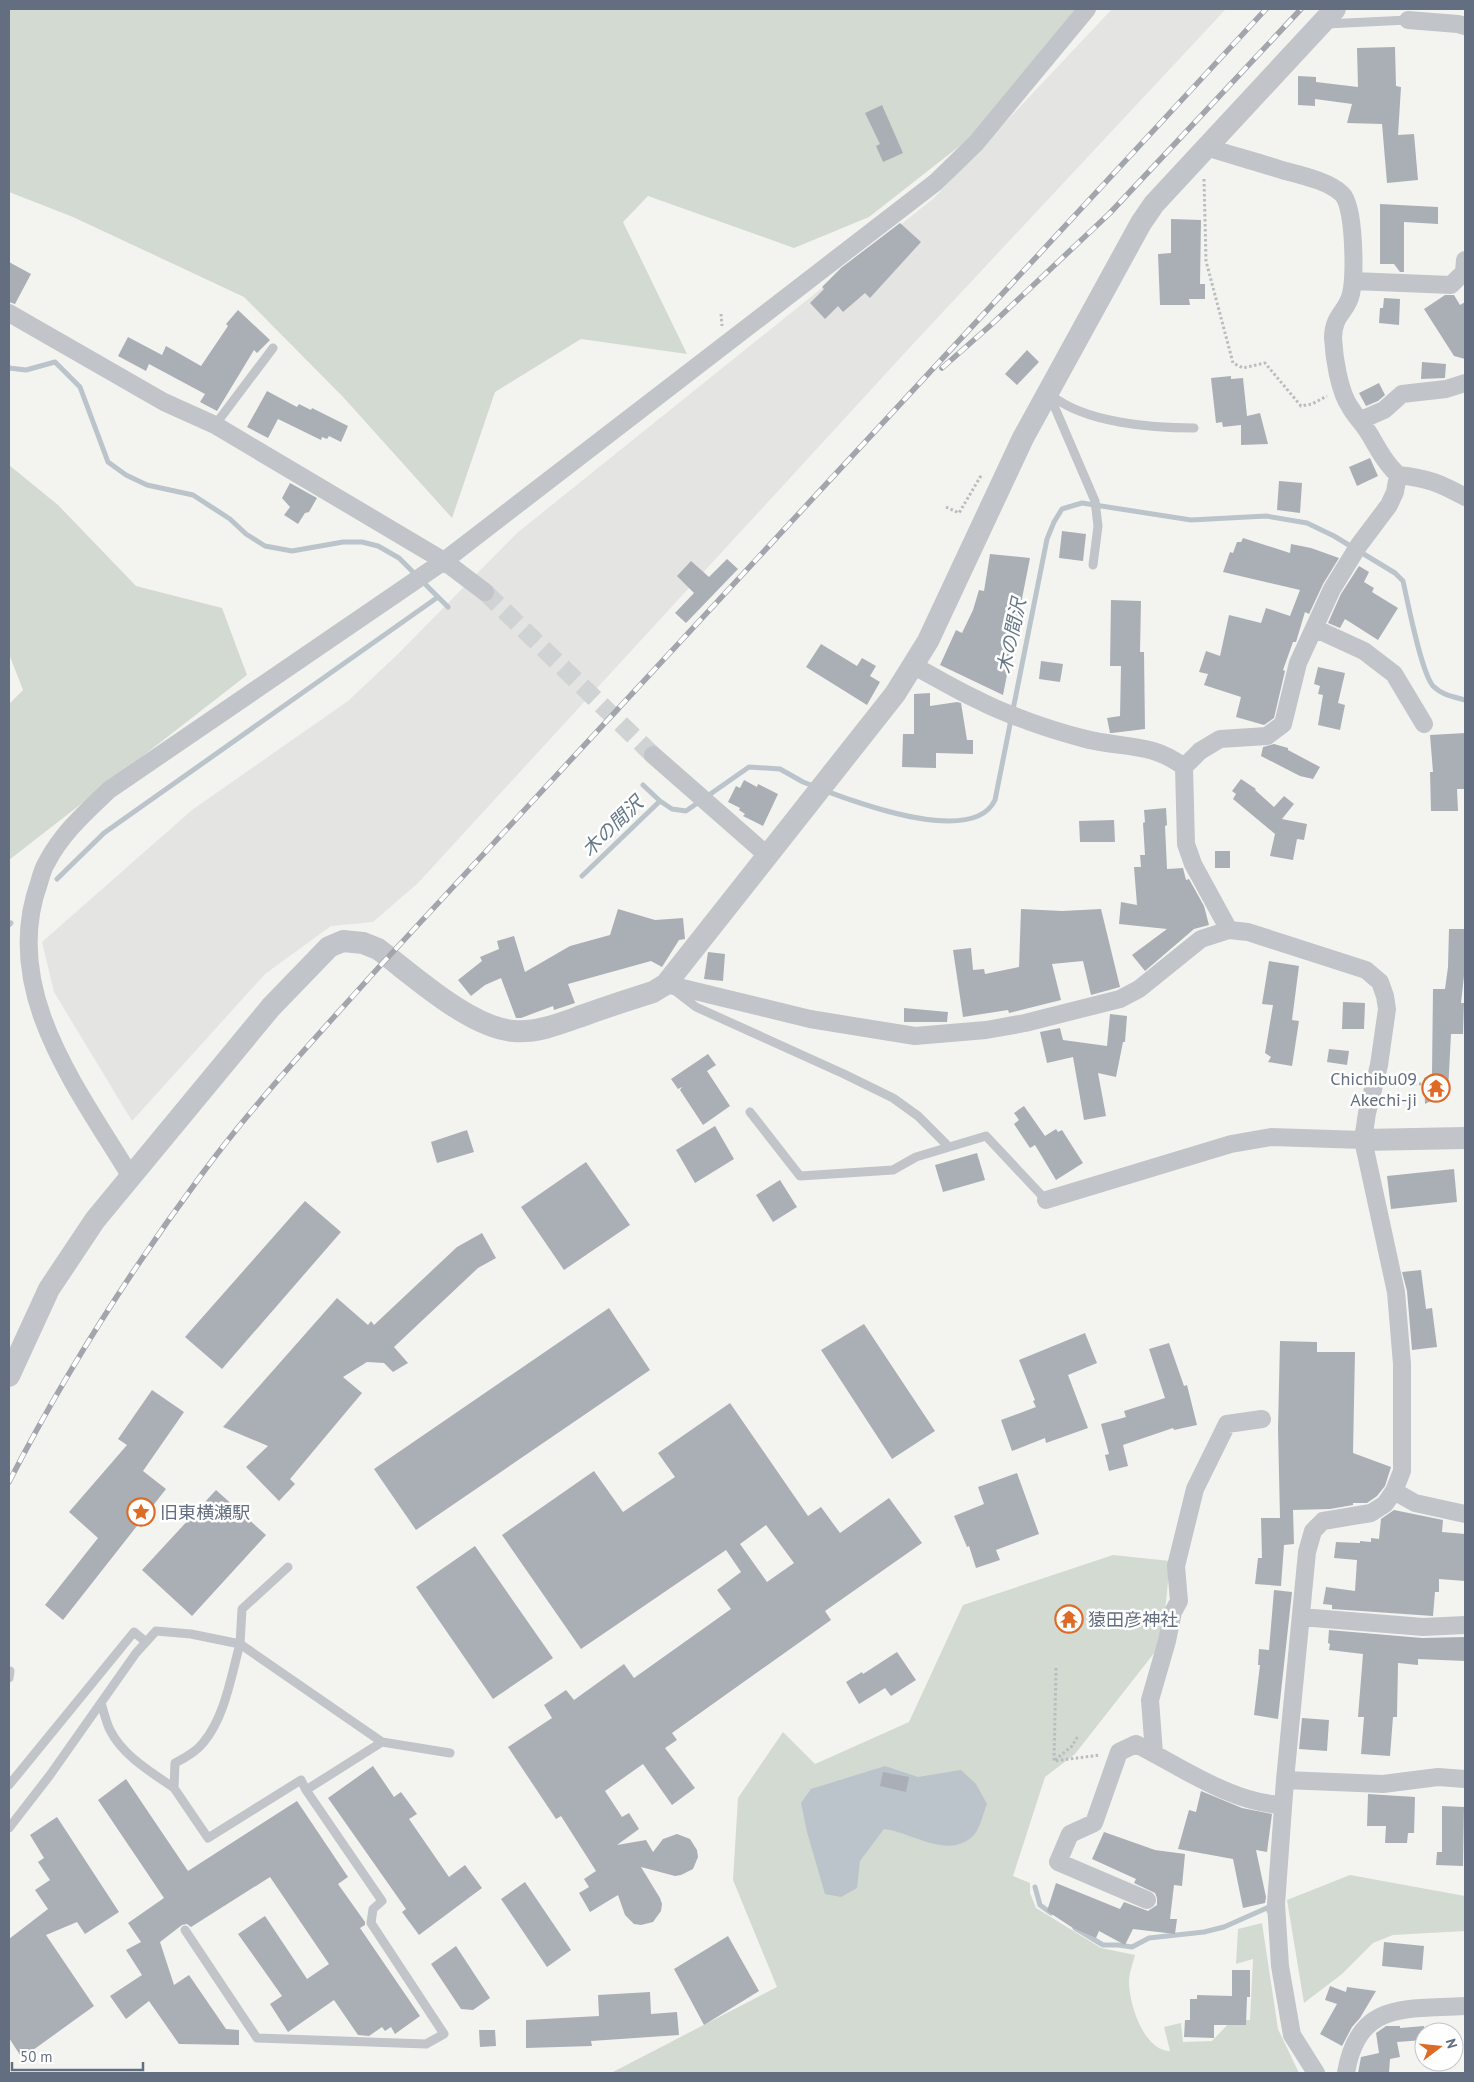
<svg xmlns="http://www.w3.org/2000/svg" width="1474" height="2082" viewBox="0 0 1474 2082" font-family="'PT Sans','Noto Sans JP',sans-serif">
<rect width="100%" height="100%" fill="#f3f4f0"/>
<path fill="#e4e4e3" d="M1112 9H1226L913 344 418 883 373 922 331 926 265 974 132 1121 54 992 42 942 192 810 348 701 398 654 517 533 934 198Z"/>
<path fill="#d3dad1" d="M9 9H1077L966 141 869 217 794 248 648 196 623 222 687 354 581 339 495 392 452 518 344 398 244 297 73 217 9 192Z
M9 465 58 505 136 586 222 608 247 675 9 860V704L23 690 9 654Z
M1113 1555 1170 1561 1162 1643 1075 1754 1045 1777 1013 1876 1030 1883V1893L1036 1908 1101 1948 1135 1955C1133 1963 1129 1973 1129 1982 1129 2004 1144 2051 1170 2051L1164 2027 1181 2023 1183 2042 1212 2041 1231 2021 1250 2020 1253 1959 1236 1964 1238 1929 1262 1923 1278 2029 1299 2073H611L777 1987 733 1880 738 1798 783 1732 815 1764 909 1722 963 1605Z
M1350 1875 1465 1896V1931L1393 1935 1373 1943 1342 1974 1304 2003 1287 1900Z"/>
<path fill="#bac4ca" d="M885 1766 918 1777 961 1770 976 1784 987 1804C983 1813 980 1830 973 1836 947 1860 912 1832 884 1829L860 1861 857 1888 841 1897 825 1894 807 1832 801 1803 811 1789Z"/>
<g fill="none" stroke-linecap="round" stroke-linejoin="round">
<path stroke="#bac4ca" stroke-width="5" d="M9 368 26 370 55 362 80 387 108 462 126 475 147 485 193 495 230 519 246 534 265 546 292 551 343 542H362L378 546 399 558 448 607
M643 785 660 801
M826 791C861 804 973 846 995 800L1047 539 1054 522 1062 509 1082 503 1191 520 1266 516 1307 523 1334 536 1395 573 1403 581C1408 603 1421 672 1433 686 1442 695 1454 697 1465 700
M582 876 660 801 672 809 686 811 749 767 780 769 803 782 816 787
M57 879 104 833 438 597
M9 925 11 923
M1035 1887 1040 1905 1051 1913
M1075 1928 1103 1945H1118L1132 1947 1149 1938 1204 1932 1224 1927 1269 1907V1911"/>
</g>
<path fill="#aaafb5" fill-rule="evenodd" d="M1395 47 1396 86 1401 87 1398 135 1414 134 1418 180 1387 183 1382 124 1347 123 1352 104 1315 99V106L1298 105V76L1316 77V82L1358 87 1357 48Z
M882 105 903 153 883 162 876 146 880 144 865 113Z
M1380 204 1438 207V224L1404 222V272H1400L1394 264H1380Z
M1171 219 1201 220 1200 284H1205V299H1189L1190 305H1160L1158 254 1171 253Z
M900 223 921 242 870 298 865 293 843 312 838 306 825 319 810 303 824 289 822 287 841 268Z
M9 262 31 274 15 304 9 302Z
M1445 295H1454L1460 305 1465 302V359L1454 356 1424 309Z
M1384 298 1400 299 1399 325 1379 323 1380 308H1383Z
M238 310 270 340 257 353 254 350 217 411 200 402 205 394 149 364 146 371 118 356 128 337 162 355 166 346 201 366 228 326 226 324Z
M1027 350 1039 362 1017 385 1005 374Z
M1422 362 1446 364 1445 378 1421 379Z
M1231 376V379L1243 378 1247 416 1260 413 1268 444 1241 445V425L1223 427 1222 422 1216 423 1211 378Z
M1379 383 1385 395 1378 401 1366 406 1359 393Z
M267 391 297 407 299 404 311 410 312 408 348 426 341 442 329 436 327 439 322 437 321 440 278 419 268 438 247 427Z
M1370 458 1378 476 1357 486 1349 467Z
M1279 481 1302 483 1300 513 1277 510Z
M290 483 317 498 309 512 305 513 298 524 284 515 290 507 282 498Z
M1062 531 1086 534 1083 561 1059 558Z
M1243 538 1290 553 1291 544 1311 548 1339 558 1323 584 1309 614 1305 612 1296 642H1293L1283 670 1285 671 1274 718 1264 725 1236 717 1241 697 1204 685 1208 674 1199 672 1206 651 1220 656 1229 615 1261 623 1266 608 1290 616 1300 590 1223 572 1230 552 1233 553 1237 542H1241Z
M990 554 1030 558 1003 695 940 665 956 630 962 633 973 610 979 590 984 591Z
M727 559 738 569 686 623 675 613 694 593 677 576 691 561 709 577Z
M1359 566 1369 572 1364 582 1374 588 1372 592 1398 608 1378 640 1345 619 1340 628 1328 623 1341 594Z
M1111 600 1141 601 1140 652H1144L1145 729 1112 733H1110L1107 718 1120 716 1121 666H1110Z
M821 644 857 666 862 658 876 666 870 676 880 682 867 705 806 667Z
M1041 661 1063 664 1060 682 1039 679Z
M1318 667 1345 673 1338 703 1345 705 1340 730 1318 725 1323 695 1318 694 1320 686 1314 684Z
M930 693V706L957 702 961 703 967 740H973V754L936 753V768L902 767 903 734H914V694Z
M1465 733V789H1457L1458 811H1431L1430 772H1433L1430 735Z
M1274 744 1288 748V750L1320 767 1313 779 1300 776 1261 756 1263 747Z
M1241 779 1256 789 1255 790 1274 807 1284 796 1294 804 1282 819 1307 824 1304 840 1297 839 1293 860 1270 856 1275 834 1233 799 1236 794 1232 791Z
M744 780 757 787 758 784 778 794 763 826 743 816 745 814 739 810 740 808 728 802 736 786 740 788Z
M1166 808 1167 825 1165 826 1167 869 1183 868 1186 880 1189 879 1204 906 1209 925 1194 929 1145 971 1132 955 1167 929 1119 924 1121 902 1137 905 1134 867H1141L1140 855H1145L1143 823 1145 822 1144 810Z
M1114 820 1115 842H1080L1079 821Z
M1215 851H1230V868H1215Z
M618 909 655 920 683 918 685 939 679 940 662 967 651 961 568 984 575 1003 554 1010 553 1006 521 1018H516L501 978 485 985 471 996 458 980 482 961 480 957 499 949 497 941 514 936 525 972 570 946 610 935Z
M1021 909 1062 911 1101 909 1120 987 1091 995 1083 961 1052 964 1061 1000 1009 1013 1008 1010 963 1017 953 950 971 948 973 970 984 969 985 974 1019 967Z
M1449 929H1465V967L1461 1003H1464L1463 1034H1451L1448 1092 1425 1104 1424 1078 1432 1074 1433 989H1445L1448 967Z
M708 952 725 954 723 981 704 979Z
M1269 961 1299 966 1292 1020 1299 1021 1292 1066 1268 1062 1271 1057 1265 1053 1273 1005 1262 1004Z
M1343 1002 1365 1003 1364 1029H1342Z
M904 1008 948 1012 947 1022H904Z
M1110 1014 1127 1016 1125 1042H1123L1116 1077 1098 1073 1106 1116 1084 1120 1073 1057 1047 1063 1040 1032 1060 1028 1063 1040 1107 1046Z
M1329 1049 1349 1051 1347 1065 1327 1062Z
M708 1054 716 1065 707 1071 730 1106 703 1125 680 1090 682 1087 678 1089 671 1079Z
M1024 1106 1045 1136 1056 1129 1058 1132 1062 1130 1083 1163 1056 1180 1035 1145 1030 1148 1014 1124 1019 1120 1014 1113Z
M715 1126 734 1159 695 1183 676 1150Z
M467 1130 474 1152 437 1163 431 1142Z
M977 1153 985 1180 943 1192 935 1165Z
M586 1162 630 1225 564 1270 521 1207Z
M1454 1169 1457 1202 1391 1209 1387 1176Z
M780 1180 797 1207 773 1222 756 1195Z
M305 1201 341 1232 222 1369 185 1337Z
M482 1233 496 1258 478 1268 394 1347 408 1363 393 1372 384 1363 367 1362 343 1377 362 1393 290 1479 295 1484 279 1501 246 1467 268 1446 223 1427 337 1298 368 1325 371 1321 374 1325 457 1247Z
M1421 1270 1426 1309 1432 1308 1437 1347 1412 1350 1407 1291 1402 1272Z
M609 1308 650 1370 416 1530 374 1469Z
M864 1324 935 1431 892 1459 821 1350Z
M1085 1333 1097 1363 1068 1375 1088 1428 1046 1443 1045 1438 1012 1451 1001 1420 1036 1407 1033 1401 1035 1400 1019 1360Z
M1280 1341 1317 1342V1352H1355L1353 1453 1391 1467 1385 1486 1377 1496 1367 1503H1353V1505L1330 1509 1293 1510 1294 1544 1284 1545 1281 1586 1255 1584 1258 1558H1262L1261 1518H1280L1278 1429Z
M1169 1343 1184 1386 1187 1385 1197 1425 1174 1430 1173 1428 1123 1445 1128 1466 1109 1471 1105 1455 1109 1454 1101 1424 1126 1417 1124 1411 1165 1398 1149 1349Z
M152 1390 184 1412 143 1471 166 1489 63 1620 45 1605 98 1538 69 1512 127 1445 118 1439Z
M730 1403 808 1516 821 1507 840 1533 889 1498 922 1543 825 1611 831 1620 672 1733 677 1740 665 1748 695 1788 672 1805 643 1764 605 1791 622 1817 629 1813 639 1829 617 1845 646 1840 653 1852 663 1839 677 1834 690 1839 697 1850 698 1857 693 1869 681 1875 675 1876 641 1867 660 1898 662 1904 661 1911 653 1922 641 1925 634 1924 625 1915 618 1895 590 1912 579 1893 589 1887 584 1879 596 1871 561 1816 556 1819 508 1747 552 1718 544 1705 566 1690 574 1700 624 1664 634 1678 731 1609 717 1590 741 1572 726 1550 581 1649 502 1535 594 1471 623 1512 675 1477 658 1453ZM766 1525 794 1563 767 1582 740 1544Z
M1017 1473 1039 1534 996 1550 1000 1560 976 1568 969 1546 967 1547 954 1516 984 1504 978 1487Z
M216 1490 266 1535 192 1616 142 1570Z
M1394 1510 1443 1520 1442 1532 1465 1534V1581L1439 1579V1592H1435L1433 1616 1332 1609V1605L1323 1604 1326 1587 1355 1591 1357 1560 1334 1558 1336 1542 1360 1543V1541L1371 1542V1538L1379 1539 1381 1519Z
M475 1546 553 1658 493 1699 416 1587Z
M1274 1590 1292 1592 1278 1719 1254 1715 1260 1665H1258L1259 1649 1269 1650Z
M1329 1630 1422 1638 1465 1637V1661L1418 1659V1665L1398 1663 1397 1717H1393L1390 1756 1361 1754 1364 1717H1358L1363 1654 1329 1650 1330 1644 1328 1643Z
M897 1652 916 1680 891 1696 885 1688 859 1704 846 1682 862 1672 863 1674Z
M1302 1718 1329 1720 1327 1751 1299 1749Z
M373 1766 394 1797 401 1792 417 1814 409 1819 449 1877 465 1865 482 1888 419 1935 402 1912 406 1909 328 1798Z
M883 1772 909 1777 906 1792 880 1786Z
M126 1779 188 1871 297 1801 348 1877 338 1884 365 1922V1925L360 1928 420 2016 395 2034 391 2027 385 2031 382 2027 369 2036 358 2035 334 2000 288 2032 270 2004 282 1996 238 1934 265 1916 307 1979 329 1964 270 1877 191 1927 187 1924 182 1925 160 1942 174 1985 189 1975 226 2029 239 2030V2045L179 2044 149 2001 126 2019 110 1996 142 1975 126 1950 141 1942 128 1923 164 1898 98 1800Z
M1201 1791 1242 1808 1272 1814 1267 1852 1256 1850 1266 1897 1265 1903 1243 1908 1233 1859 1178 1849 1189 1810 1196 1812Z
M1368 1794 1415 1797 1414 1833H1408L1407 1843H1385L1386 1826H1367Z
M1442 1806 1464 1807 1463 1866 1436 1865 1437 1852H1442Z
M57 1817 119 1912 85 1934 77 1922 46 1935 94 2006 22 2058 9 2038V1939L48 1909 35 1890 50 1880 38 1862 44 1858 30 1835Z
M1104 1832 1155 1850 1185 1854 1182 1886 1174 1885 1170 1919H1177L1175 1934 1133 1929 1125 1945 1099 1931 1096 1938 1073 1928 1047 1911 1056 1883 1120 1909 1124 1902 1148 1911 1157 1905V1898L1155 1893 1134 1883 1136 1879 1092 1859Z
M525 1882 571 1950 547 1967 501 1899Z
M728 1936 759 1991 704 2025 674 1969Z
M1384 1942 1424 1946 1422 1970 1382 1966Z
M456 1946 490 1998 473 2010 461 2009 431 1964Z
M1232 1970H1250V1997H1247L1246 2025H1214V2038L1184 2037 1185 2020H1190V1999H1197V1995L1232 1996Z
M1330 1986 1346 1992 1347 1987 1376 1991 1360 2018 1352 2027 1342 2046 1320 2034 1337 2004 1325 2000Z
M650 1992 651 2014 677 2012 679 2035 591 2041 592 2046 526 2048V2020L599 2016 598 1995Z
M1386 2026H1400V2028L1424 2026V2040L1397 2042 1400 2057 1390 2059 1389 2073H1358L1361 2057 1379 2053 1376 2033Z
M479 2030H495L496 2046 480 2047Z"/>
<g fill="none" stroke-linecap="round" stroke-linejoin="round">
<path stroke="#cfd3d4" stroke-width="18" stroke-dasharray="18 9" stroke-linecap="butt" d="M485 592 653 755"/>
<path stroke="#bbbcbf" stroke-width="3" stroke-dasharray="2.5 2.5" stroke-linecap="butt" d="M1204 179 1206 261 1233 363 1243 368 1265 363 1301 406 1312 404 1327 396
M721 314 722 326
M946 507 959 513 982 474
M1409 1084H1424
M1056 1668 1054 1761 1100 1755
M1055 1760 1072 1746 1078 1736"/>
<path stroke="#c1c4c8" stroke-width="9" d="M1326 24 1408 20
M1049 394 1095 501 1098 526 1093 565
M1051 395C1085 423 1152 428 1194 428
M215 425 273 348
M674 990 696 1007 844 1074 893 1098 918 1116 949 1147
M750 1112 800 1176 893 1170 916 1157 986 1136 1046 1200
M288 1567 242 1609 240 1644 382 1742 450 1753
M9 1678 10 1671
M9 1785 134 1632 146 1642
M174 1788 208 1838 301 1780 306 1790 382 1742
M9 1828 50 1775 136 1653 156 1631 191 1634 240 1644C231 1676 225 1717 203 1743 196 1752 185 1758 175 1763L174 1788C151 1772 123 1756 110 1730 106 1722 104 1712 101 1703
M185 1930 257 2038 426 2044 444 2034 371 1923 373 1909 382 1901 306 1790"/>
<path stroke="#c1c4c8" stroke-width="18" d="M1408 20 1458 24 1465 26
M1206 147C1231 155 1257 162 1282 170 1300 175 1329 181 1342 194 1355 206 1355 276 1351 294 1347 312 1333 315 1333 338 1334 357 1339 391 1350 407 1356 417 1364 425 1370 435 1378 449 1386 464 1398 475L1395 492 1389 505 1359 545 1332 589 1298 663 1283 724 1267 736 1220 739 1200 751 1184 767 1186 844 1193 864 1229 930
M1353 281 1451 285 1464 272 1465 260
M9 313 164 402 215 425 444 561 485 592
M1361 420 1384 410 1402 394 1446 389 1465 383
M1398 475C1427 478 1440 483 1465 497
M1314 628 1364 651 1394 674 1424 724
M914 666C935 677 956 690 978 700 1007 715 1051 730 1082 738 1120 749 1151 741 1184 767
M653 755 767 855
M666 984 810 1019 915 1036 986 1030 1025 1023 1120 999 1139 989 1201 939 1229 930 1248 932 1366 970 1380 982 1385 996 1387 1009 1379 1065 1367 1113 1363 1140 1396 1292 1402 1364V1471L1394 1491 1385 1504 1371 1513 1323 1521 1313 1531 1307 1552 1285 1780 1276 1904 1280 1966 1292 2035 1316 2073
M131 1177C78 1089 0 991 39 883 41 876 43 868 47 862 62 833 86 812 109 790L444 561 936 182 976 143 1087 9
M1046 1200 1231 1144 1271 1137 1363 1140
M1394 1491 1415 1503 1465 1514
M1301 1617 1423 1627 1465 1625
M1154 1753 1150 1700 1167 1641 1173 1612 1179 1601 1176 1566 1195 1489 1227 1424 1262 1419
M1285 1780 1383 1784 1438 1777 1465 1779
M1147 1900 1058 1862 1070 1834 1094 1823 1119 1752 1136 1744C1179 1766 1234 1804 1283 1805
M1346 2073C1358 2000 1406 2010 1465 2006"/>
<path stroke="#c1c4c8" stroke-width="22" d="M1363 1140 1465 1138
M9 1376 49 1289 95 1220 271 1007 329 947 343 941 363 943 378 949C413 975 470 1028 514 1031 539 1033 564 1022 587 1014 609 1006 631 999 653 992L666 984 895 694 928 641 1023 438 1141 223 1154 204 1335 9"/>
<g stroke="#a2a6ac" stroke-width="5.5">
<path id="rail" d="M942 368 992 324 1110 213 1301 9
M9 1482C64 1375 130 1271 202 1174 256 1101 319 1034 379 967L1266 9"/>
</g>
<use href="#rail" stroke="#fff" stroke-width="4" stroke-dasharray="11" stroke-linecap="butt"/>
</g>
<defs>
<g id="temple-ring" transform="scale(1.4375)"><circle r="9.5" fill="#fff" stroke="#dd6b26" stroke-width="1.5"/><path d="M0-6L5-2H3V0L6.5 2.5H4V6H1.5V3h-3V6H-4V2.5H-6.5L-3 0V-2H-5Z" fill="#dd6b26"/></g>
<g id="sight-ring" transform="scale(1.4375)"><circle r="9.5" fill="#fff" stroke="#dd6b26" stroke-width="1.5"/><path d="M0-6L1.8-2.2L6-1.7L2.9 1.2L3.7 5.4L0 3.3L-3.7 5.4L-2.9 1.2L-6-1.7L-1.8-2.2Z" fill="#dd6b26"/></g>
</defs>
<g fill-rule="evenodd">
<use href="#temple-ring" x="1436" y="1088"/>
<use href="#sight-ring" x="141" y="1512"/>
<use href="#temple-ring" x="1069" y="1619"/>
</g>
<g text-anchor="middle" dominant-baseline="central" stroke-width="5" stroke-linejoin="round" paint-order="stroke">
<g font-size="18" fill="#636f80" stroke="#fff" text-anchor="start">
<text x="1417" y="1078" text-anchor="end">Chichibu09<tspan x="1417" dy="21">Akechi-ji</tspan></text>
<text x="160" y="1512">旧東横瀬駅</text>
<text x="1088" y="1619">猿田彦神社</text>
</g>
<g font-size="19" font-style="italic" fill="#647785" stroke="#fff">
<text transform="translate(1011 636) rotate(-78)">木の間沢</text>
<text transform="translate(612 826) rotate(-44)">木の間沢</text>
</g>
</g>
<rect width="1474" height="2082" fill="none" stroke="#636f80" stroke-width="20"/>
<g transform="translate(1439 2047) rotate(74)"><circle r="24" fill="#ffffff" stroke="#c1c5cc"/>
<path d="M0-4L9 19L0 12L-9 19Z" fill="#dd6b26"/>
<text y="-8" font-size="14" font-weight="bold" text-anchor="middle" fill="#636f80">N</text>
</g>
<path d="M12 2062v8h131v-8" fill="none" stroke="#636f80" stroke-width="2.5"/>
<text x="20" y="2062" font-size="15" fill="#636f80" stroke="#ffffff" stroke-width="4" paint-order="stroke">50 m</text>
</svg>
